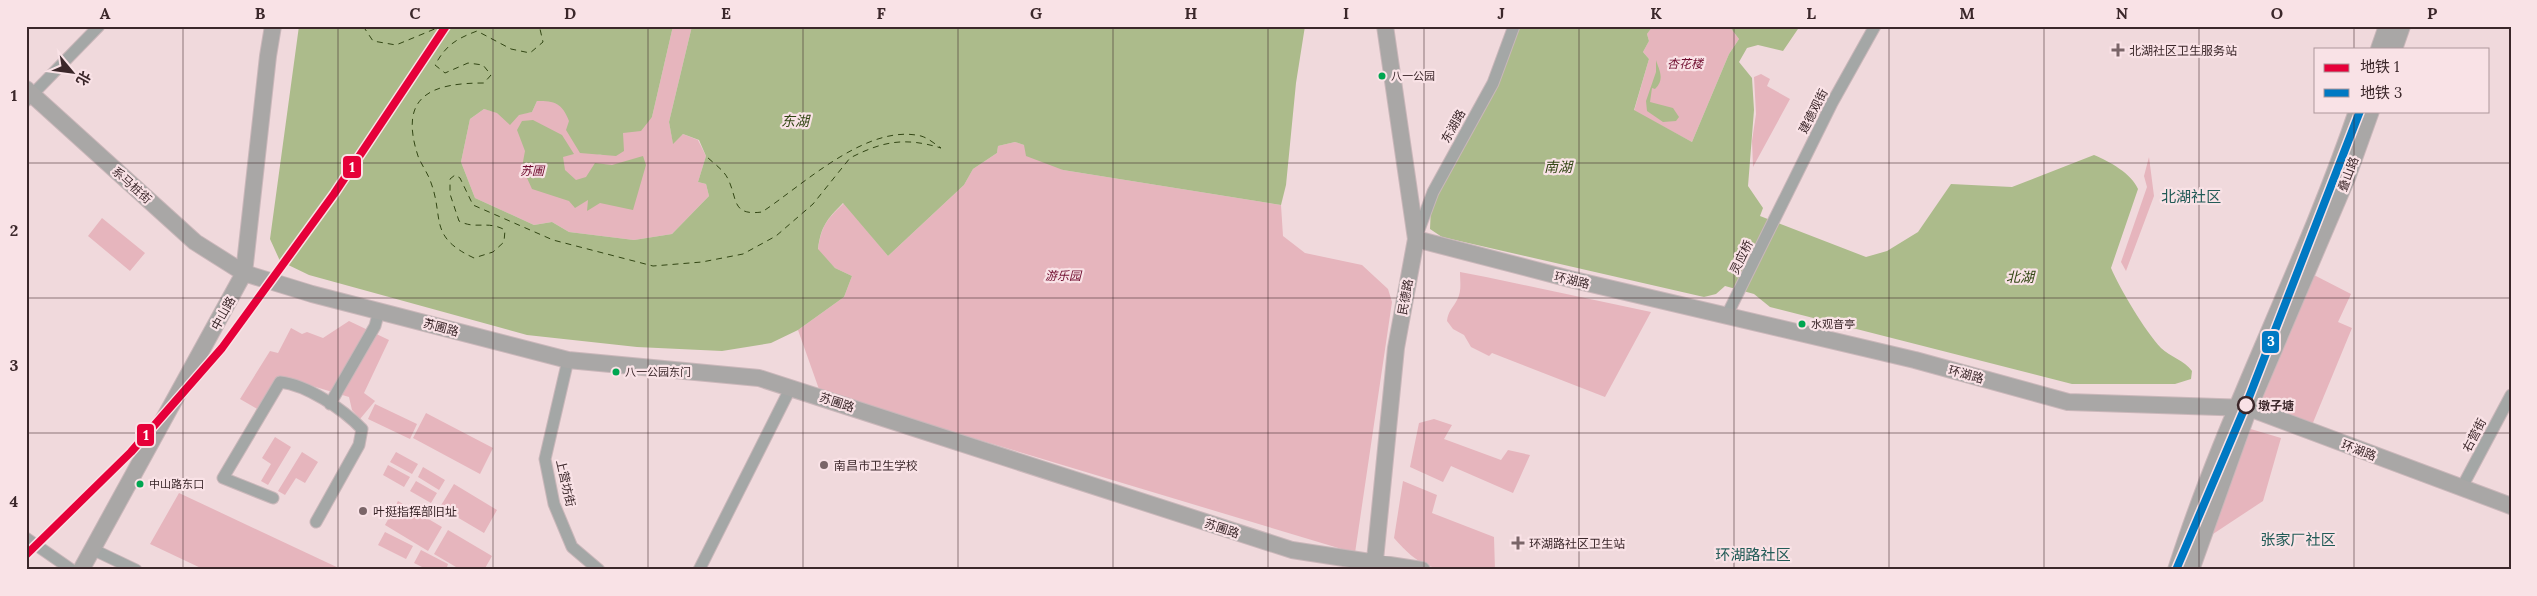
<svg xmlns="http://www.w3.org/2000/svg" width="2537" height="596" viewBox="0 0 2537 596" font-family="Lora,'Noto Sans SC',serif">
<rect width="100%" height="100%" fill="#f0d9dc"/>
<path fill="#e6b5bd" d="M673 26H692L669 122 673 143 683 134 698 140 706 156 698 182 706 184 709 196 672 234 634 240 569 232 552 222 534 225 475 198 461 162 470 119 484 109C501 114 515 115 532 112L537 101H553L564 107 586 151 601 155 623 133 652 117Z
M1653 26H1729L1739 39 1729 54 1692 142 1634 111 1649 59 1643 52 1649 41 1647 34Z
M1761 74 1770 79 1767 86 1790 99 1753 167 1752 141 1756 114 1754 77Z
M1015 142 1024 145 1063 170 1281 205 1283 236 1305 253 1362 265 1388 289 1392 302 1355 553 820 392 798 330 844 297 852 276 835 268 818 250C821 226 827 219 844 203L888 256 964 185 973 169 997 153 998 146Z
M2149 157 2154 196 2126 271 2121 262 2147 187 2144 176Z
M102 218 145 253 130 271 88 236Z
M1460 272 1486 277 1651 312 1605 397 1492 353 1489 356 1471 347 1464 335 1453 329 1447 321C1448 311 1453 308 1457 300 1462 291 1460 281 1460 272Z
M2314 275 2351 294 2338 322 2352 328 2312 425 2256 405Z
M349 321 389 340 364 393 375 401 360 419 352 410 349 397 299 382 278 379 259 410 240 399 270 351 278 353 291 328 302 334 307 332 323 338Z
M375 404 417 424 410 439 368 419Z
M426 413 493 448 480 474 413 438Z
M1434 419 1452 425 1444 439 1501 460 1508 450 1530 455 1513 493 1451 466 1443 482 1410 467 1419 423Z
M2244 427 2281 438 2263 501 2213 534Z
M275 437 291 447 268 485 261 481 271 464 262 458Z
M302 452 318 462 305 483 296 478 285 495 278 491Z
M396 452 418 464 412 474 390 462Z
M388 465 410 477 404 487 383 475Z
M423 467 445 480 439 490 418 477Z
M416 481 437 493 431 503 410 491Z
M1403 481 1437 495 1432 513 1494 537 1495 570C1447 570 1428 578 1394 538Z
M454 484 497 510 484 533 440 507Z
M179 493 343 570H205L150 544Z
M398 501 442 527 428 551 385 525Z
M448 530 492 556 484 570H461L434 554Z
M385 532 413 546 406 559 378 545Z
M421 550 448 564 446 570H428L414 563Z"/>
<path fill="#acbb8b" d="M299 26H673L652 117 641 131 623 133 624 151 616 156 580 153 566 130 569 121C562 103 555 101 537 101L532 112 519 115 510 125 497 113 484 109 470 119 461 162 475 198 534 225 552 222 569 232 634 240 672 234 709 196 706 184 698 182 706 156 699 140 683 134 673 144 669 122 692 26H1305L1296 83 1286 185 1281 205 1063 170 1026 156 1024 145 1015 142 998 146 997 153 973 169 964 185 888 256 843 203C827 219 821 226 818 249L835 268 852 276 844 297 798 330 771 343 722 351 637 347 527 335 309 275 280 261 270 239Z
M1519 26H1653L1647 34 1649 41 1643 52 1649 59 1634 110 1692 142 1729 54 1739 39 1729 26H1800L1783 51 1758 45 1747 48 1739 62 1752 78 1754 110 1748 186 1763 208 1760 216 1866 257 1887 251 1918 232 1951 184 2012 187 2094 155C2110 162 2131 173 2138 189L2111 268C2120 289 2145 331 2161 348 2170 357 2184 360 2192 371L2191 379 2175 384H2072L1770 307 1754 294 1725 286 1716 294 1704 297 1442 237 1430 229 1431 206Z
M1656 60C1658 68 1666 79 1655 89L1652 88 1650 102 1673 108 1679 117 1676 121 1663 122 1647 111 1646 101 1656 72Z
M533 120 562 135 574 154 563 157 565 170 576 180 586 177 595 163 612 165 643 156 646 165 633 210 600 203 587 211 588 200 575 208 569 201 532 189 522 167 525 151 517 130 522 121Z"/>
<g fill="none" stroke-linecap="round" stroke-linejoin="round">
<path stroke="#324614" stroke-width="1" stroke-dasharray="6 5" stroke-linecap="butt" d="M363 26 373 41 396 45 442 26
M530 26 540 29 543 42 530 53 511 49 477 31C456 39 446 45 435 65L445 73 468 63 483 65 491 75 484 83C432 83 398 95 418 156 421 164 427 172 430 180 445 218 427 236 474 258L493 252 504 242 505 230C487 220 476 230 459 221L450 194V179L455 175 460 178 473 205 553 240 653 266 702 262 743 254 776 236 813 204 850 158C883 141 905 137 941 148 935 144 928 138 921 136 867 123 803 185 762 212 731 216 738 199 728 179 724 170 713 163 706 156"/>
<g stroke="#cab7ba" stroke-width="13">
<path id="street" d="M26 101 99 26
M1417 235 1433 192 1493 83 1514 26
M1727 315 1832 103 1875 26
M568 360 545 459 554 504 572 547 599 570
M330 404 375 326 379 311
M2461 489 2511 395
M273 498 223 478 280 382C307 385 343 409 362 429L359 445 316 522
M26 538 72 570
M92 549 136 570
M699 570 791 387"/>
</g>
<g stroke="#cab7ba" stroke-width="18">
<path id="secondary" d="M2379 49 2387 26
M2394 49 2402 26
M26 89 195 242 244 273 312 294 568 360 759 378 1292 550 1422 570
M1416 239 1570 279 1915 360 2068 402 2249 408 2511 506
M81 570 244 273 268 56 273 26
M1374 570 1396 348 1416 239 1385 26
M2176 570C2226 413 2304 267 2357 111
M2191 570 2249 408 2347 178 2371 111"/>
</g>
<use href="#street" stroke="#a4a7a6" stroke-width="11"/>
<use href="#secondary" stroke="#a9a7a6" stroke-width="16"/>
<g stroke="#f9e2e6" stroke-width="11">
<path id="metro-1" d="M26 555 131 452 222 348 334 194 446 26"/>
</g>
<g stroke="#f9e2e6" stroke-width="11">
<path id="metro-2" d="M2176 570 2246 405 2360 111"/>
</g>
<use href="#metro-1" stroke="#e60039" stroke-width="8"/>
<use href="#metro-2" stroke="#0079c3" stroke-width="8"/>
</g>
<path fill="none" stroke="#3b272a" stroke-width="1" stroke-opacity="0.55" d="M183 26V570M338 26V570M493 26V570M648 26V570M803 26V570M958 26V570M1113 26V570M1268 26V570M1424 26V570M1579 26V570M1734 26V570M1889 26V570M2044 26V570M2199 26V570M2354 26V49M2354 111V570M26 163H2511M26 298H2511M26 433H2511"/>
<g fill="#7a6568" stroke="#f9e2e6" stroke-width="2">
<path d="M2115.5 42.5h5v5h5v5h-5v5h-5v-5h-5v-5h5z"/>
<circle cx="824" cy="465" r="5"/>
<circle cx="363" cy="511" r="5"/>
<path d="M1515.5 535.5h5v5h5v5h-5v5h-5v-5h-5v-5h5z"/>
</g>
<g fill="#00a651" stroke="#f9e2e6" stroke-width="2">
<circle cx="1382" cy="76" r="4.5"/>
<circle cx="1802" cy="324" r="4.5"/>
<circle cx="616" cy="372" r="4.5"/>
<circle cx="140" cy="484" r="4.5"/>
</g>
<circle fill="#f9e2e6" stroke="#3b272a" stroke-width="2.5" cx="2246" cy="405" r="8"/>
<g text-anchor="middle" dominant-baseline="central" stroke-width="4.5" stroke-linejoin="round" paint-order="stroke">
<g font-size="11" fill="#3b272a" stroke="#f9e2e6" text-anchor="start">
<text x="1391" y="76">八一公园</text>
<text x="1811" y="324">水观音亭</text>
<text x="625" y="372">八一公园东门</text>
<text x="149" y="484">中山路东口</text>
</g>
<g font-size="12" fill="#3b272a" stroke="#f9e2e6" text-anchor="start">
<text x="2129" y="50">北湖社区卫生服务站</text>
<text x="834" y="465">南昌市卫生学校</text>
<text x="373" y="511">叶挺指挥部旧址</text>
<text x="1529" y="543">环湖路社区卫生站</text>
</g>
<g font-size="12" font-style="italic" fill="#6f0c2e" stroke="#f9e2e6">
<text x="1685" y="63">杏花楼</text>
<text x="532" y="170">苏圃</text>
<text x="1063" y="275">游乐园</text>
</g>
<g font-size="12" fill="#3b272a" stroke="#f9e2e6">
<text transform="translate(1813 111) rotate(-63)">建德观街</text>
<text transform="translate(1453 126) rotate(-61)">东湖路</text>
<text transform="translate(2348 174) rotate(-69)">叠山路</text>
<text transform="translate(132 185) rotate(42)">系马桩街</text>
<text transform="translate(1741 257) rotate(-64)">灵应桥</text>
<text transform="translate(1572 280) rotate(13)">环湖路</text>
<text transform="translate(1405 297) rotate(-80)">民德路</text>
<text transform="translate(223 313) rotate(-61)">中山路</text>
<text transform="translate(441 327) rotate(15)">苏圃路</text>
<text transform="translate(1966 374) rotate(15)">环湖路</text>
<text transform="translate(837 402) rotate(18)">苏圃路</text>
<text transform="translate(2474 435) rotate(-62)">右营街</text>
<text transform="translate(2359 450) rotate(21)">环湖路</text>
<text transform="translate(566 483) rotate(77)">上营坊街</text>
<text transform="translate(1222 528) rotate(18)">苏圃路</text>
</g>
<g font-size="12" font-weight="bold" fill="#3b272a" stroke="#f9e2e6" text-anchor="start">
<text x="2258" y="405">墩子塘</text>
</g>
<g font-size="14" font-style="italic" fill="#324614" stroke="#f9e2e6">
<text x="795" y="121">东湖</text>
<text x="1558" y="167">南湖</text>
<text x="2020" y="277">北湖</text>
</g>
<g font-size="15" fill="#225b57" stroke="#f9e2e6">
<text x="2191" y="196">北湖社区</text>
<text x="2298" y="539">张家厂社区</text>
<text x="1753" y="554">环湖路社区</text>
</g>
</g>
<g stroke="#f9e2e6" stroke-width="2">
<rect x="342" y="155" width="20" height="24" rx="5" fill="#e60039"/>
<rect x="2261" y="330" width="19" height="24" rx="5" fill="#0079c3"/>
<rect x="136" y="423" width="19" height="24" rx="5" fill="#e60039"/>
</g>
<g font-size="14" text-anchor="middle" font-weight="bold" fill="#fff">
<text x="352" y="172">1</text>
<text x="2271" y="346">3</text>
<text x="146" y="440">1</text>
</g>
<rect width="2537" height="596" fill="none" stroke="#f9e2e6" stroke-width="55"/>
<rect x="2314" y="48" width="175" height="65" fill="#f9e2e6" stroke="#ad979b"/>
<rect x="2324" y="64" width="25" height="8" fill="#e60039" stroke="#ad979b"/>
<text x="2360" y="72" font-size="15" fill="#3b272a">地铁 1</text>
<rect x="2324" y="89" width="25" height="8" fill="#0079c3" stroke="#ad979b"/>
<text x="2360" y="98" font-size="15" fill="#3b272a">地铁 3</text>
<g transform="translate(72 72) rotate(119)" stroke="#f9e2e6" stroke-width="4" paint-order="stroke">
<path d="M0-4L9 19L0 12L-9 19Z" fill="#3b272a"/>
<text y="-8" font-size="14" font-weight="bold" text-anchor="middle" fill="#3b272a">北</text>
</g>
<rect x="28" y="28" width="2482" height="540" fill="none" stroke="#3b272a" stroke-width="2"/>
<g font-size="16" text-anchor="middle" font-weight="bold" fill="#3b272a">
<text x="105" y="19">A</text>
<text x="260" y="19">B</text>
<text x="415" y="19">C</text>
<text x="570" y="19">D</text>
<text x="726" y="19">E</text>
<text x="881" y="19">F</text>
<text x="1036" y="19">G</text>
<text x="1191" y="19">H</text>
<text x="1346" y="19">I</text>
<text x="1501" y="19">J</text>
<text x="1656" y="19">K</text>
<text x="1811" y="19">L</text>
<text x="1967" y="19">M</text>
<text x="2122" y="19">N</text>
<text x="2277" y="19">O</text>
<text x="2432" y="19">P</text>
<text x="14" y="101">1</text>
<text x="14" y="236">2</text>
<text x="14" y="371">3</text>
<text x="14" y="507">4</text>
</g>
</svg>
